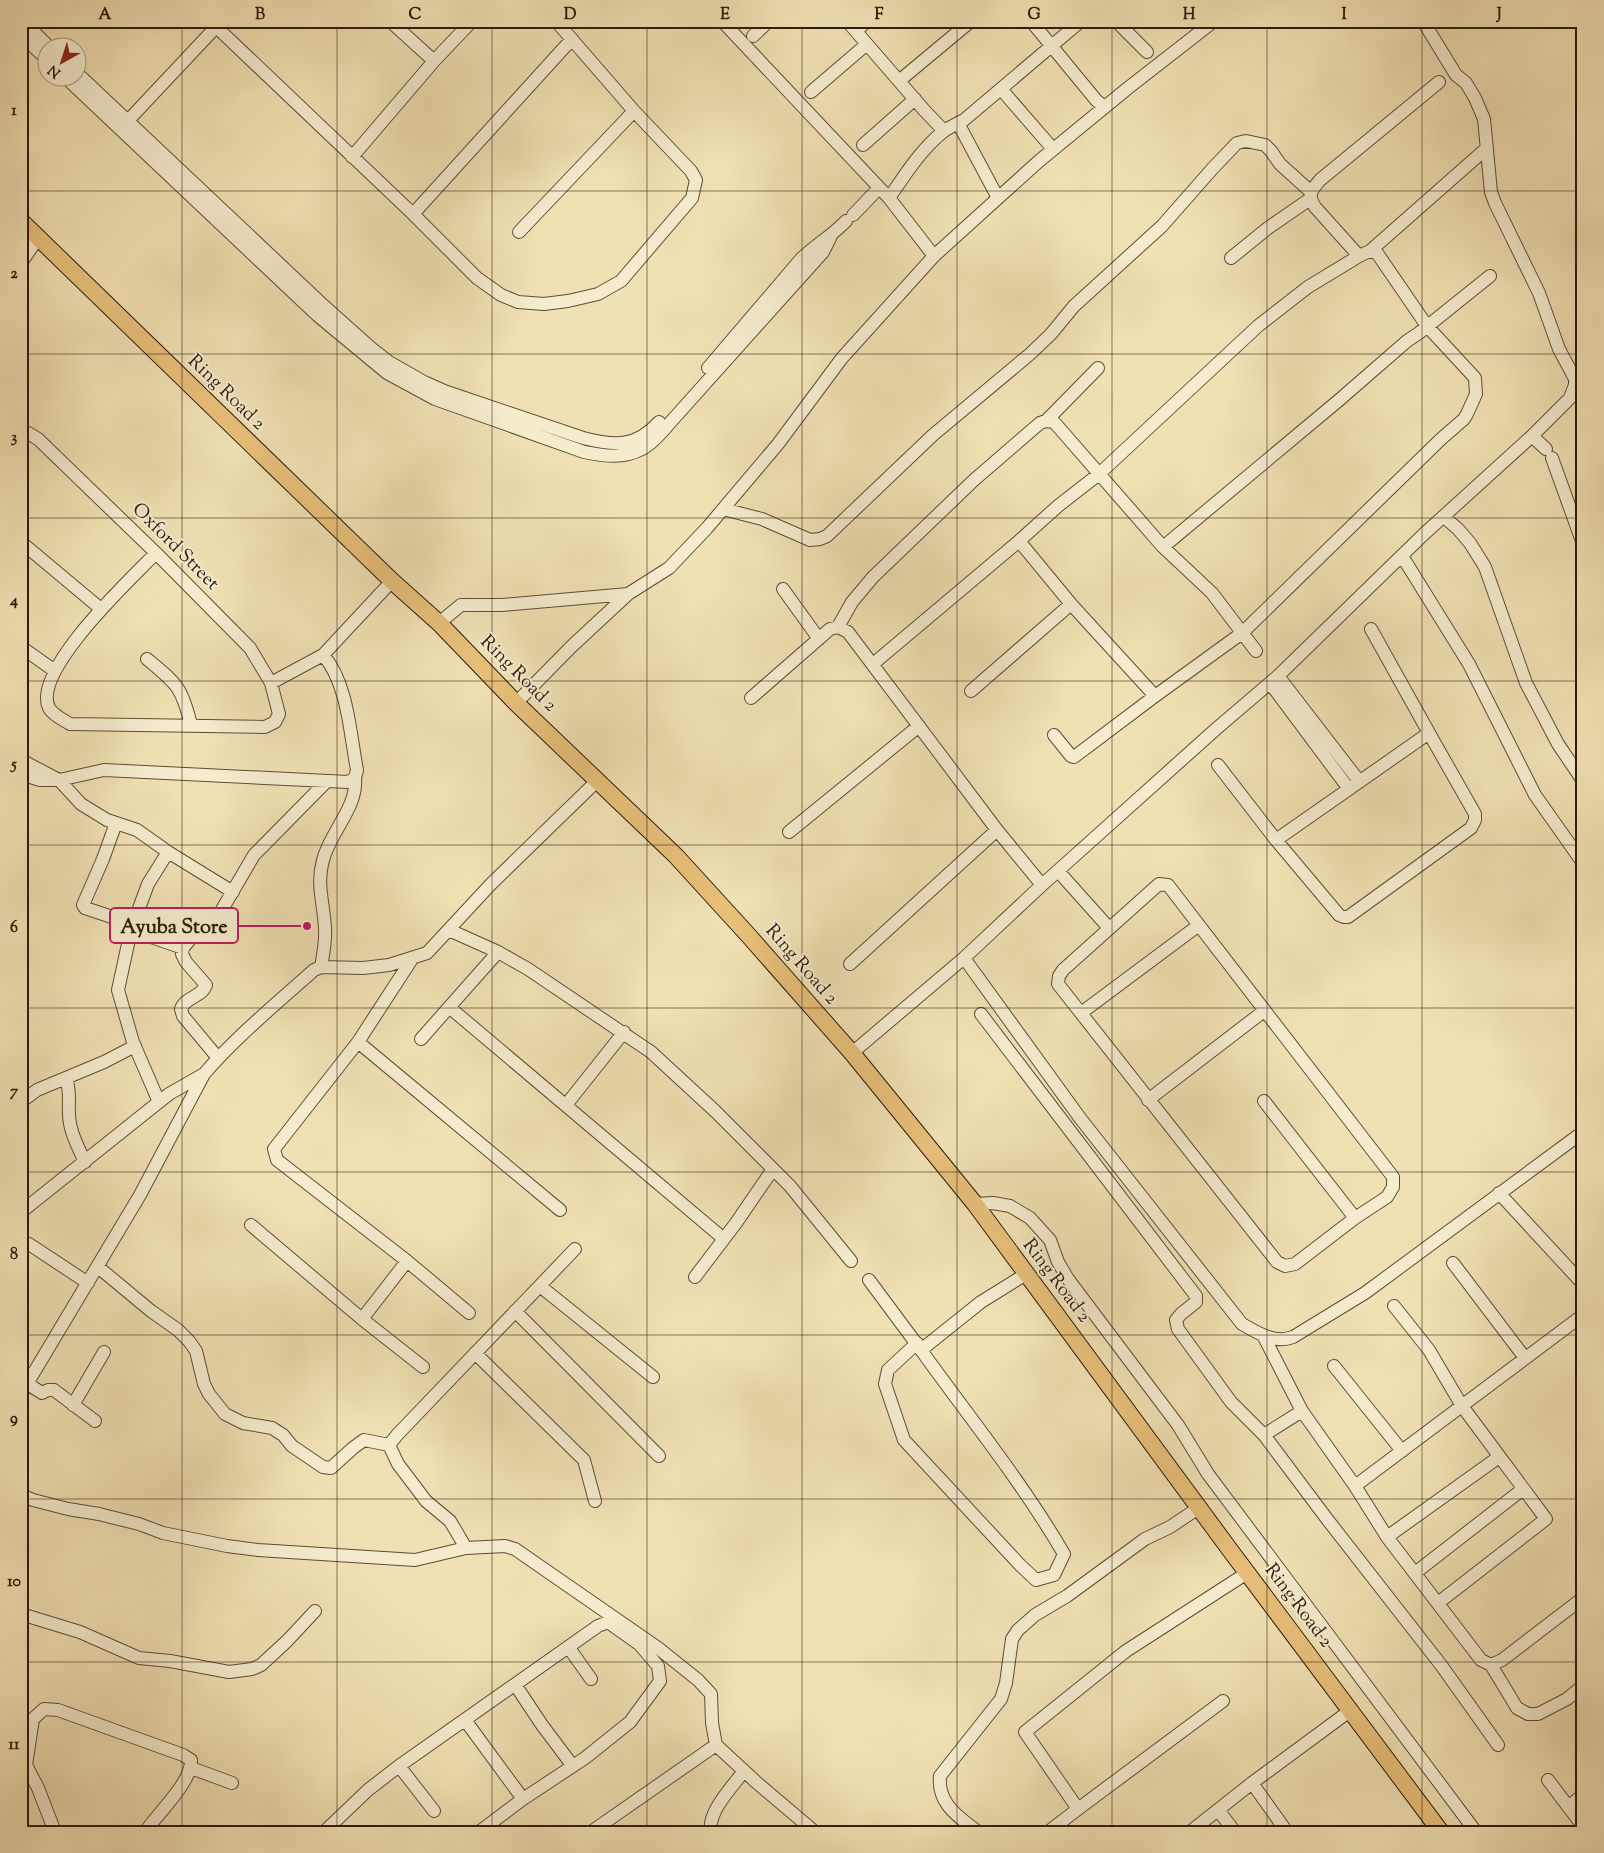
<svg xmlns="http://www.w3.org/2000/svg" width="1604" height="1853" viewBox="0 0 1604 1853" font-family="'Sorts Mill Goudy',serif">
<rect width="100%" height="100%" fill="#f0e1b4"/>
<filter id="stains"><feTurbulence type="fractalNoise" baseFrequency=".004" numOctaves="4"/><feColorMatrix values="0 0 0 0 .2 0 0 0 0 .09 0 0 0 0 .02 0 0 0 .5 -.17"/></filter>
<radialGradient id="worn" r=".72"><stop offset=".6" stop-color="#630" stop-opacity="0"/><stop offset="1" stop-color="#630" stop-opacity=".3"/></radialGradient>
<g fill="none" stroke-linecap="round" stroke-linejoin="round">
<g stroke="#5e4c37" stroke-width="14">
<path id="minor" d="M23 21 50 48
M210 21 413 214 477 278 501 295 518 302 544 304 568 301 598 294 621 281 692 198 696 180 691 171 634 111 556 21
M390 21 434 61
M722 21 889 198 934 256
M847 21 924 110 944 131
M1031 21 1096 100 1104 107
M1116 21 1147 52
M856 31 867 21
M21 35 48 60
M753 36 769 21
M78 74 324 306 371 348 389 362 424 382 444 391 583 438C614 446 636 448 659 422
M66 78 317 315 387 373 435 399 584 452C604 456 624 459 642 449 652 444 661 433 668 425L823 252 831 236
M899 81 971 21
M1001 89 1053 149
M811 92 867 44
M958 123 998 198
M122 127 216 27
M863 145 915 99
M352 157 434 61 472 21
M889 198C905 175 921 149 944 131 950 127 958 123 964 120L1081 21
M413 214 572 39
M853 215 879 188
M519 232 634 111
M1370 251 1487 148
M1359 256 1315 207C1307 194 1311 191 1320 180L1439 82
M1231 258 1268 228 1310 199
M21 263 38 238
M708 368 801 259C815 245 832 236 846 221
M1046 421 1098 368
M21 436 28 433 38 439 156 553 250 648 271 683 279 714 275 722 265 727 70 724C62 719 54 716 49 708 31 671 132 578 156 553
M1532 436 1546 449
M1552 458 1583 544
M723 509 762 519 810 540 820 539 827 536 933 435 1030 354 1051 334 1074 306 1162 226 1213 168 1237 143 1246 141 1265 145 1271 151 1280 164 1311 192
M1444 517 1458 529 1470 543 1485 567 1526 683 1558 744 1583 781
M1019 541 1071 604 1155 696
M21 542 101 609
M1163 547 1338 401 1407 341 1419 333 1490 276
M1402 556 1469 664 1535 795 1583 863
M783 589 819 639
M439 623 461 605H502L628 594
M838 627 852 602 873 577 974 480 1040 423 1046 421 1054 422 1163 547 1212 593 1256 651
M1371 629 1429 733
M21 647 55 671
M147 659C177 684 182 687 191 725
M873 664 1019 541 1058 506 1099 474 1258 326 1308 287 1359 256 1370 251 1377 253 1427 326 1475 378 1476 394 1467 414 1464 419 1441 439 1242 633 1155 696 1074 757 1071 756 1054 735
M1278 676 1359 781
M271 683 323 655 392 581
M1270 683 1349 789
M971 691 1071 604
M751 698 830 629 838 627 848 632 997 830 1042 885
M516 703 571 647 628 594 669 568 707 528 778 444 842 358 934 256 1039 161 1128 88 1214 21
M21 760 59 780 104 770 348 782 355 778 357 770C350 734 348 683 323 655
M1218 765 1276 840 1339 915 1344 917H1348L1471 828 1475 820V814L1429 733 1276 840
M21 774 40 780H59L81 804 107 820 137 830 168 852 233 892
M116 823 103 859 83 905 85 908 133 924
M789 832 919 726
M1058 871 1109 928
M1159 884 1168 885 1393 1177V1187L1387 1197 1355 1218 1295 1264 1285 1266 1277 1262 1058 984 1059 976 1063 970Z
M131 930 183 948
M449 930 498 952 528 969 651 1052 715 1111 790 1186 851 1261
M964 958 1080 1118 1242 1324C1258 1333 1274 1344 1293 1337L1365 1293 1583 1132
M850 964 997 830
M321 967C323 955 326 941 325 929 324 903 316 885 323 860 330 832 358 807 355 778
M449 1007 724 1239
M1081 1013 1199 925
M981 1014 1196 1296V1302L1181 1314 1176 1320 1178 1329 1231 1402 1264 1435 1302 1411
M421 1039 498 952
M358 1042 560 1210
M852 1053 964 958 1042 885 1216 729 1278 676 1424 534 1532 436 1570 398 1575 385V379L1559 349 1539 293 1495 203 1491 192 1484 119 1475 98 1466 83 1456 75 1423 21
M218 1058 183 1016 181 1009C185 997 202 997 206 985L186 962 182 954 183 948 201 926 220 913 254 855 327 781
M66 1079C71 1091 68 1101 69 1114 69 1130 78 1147 85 1162
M1148 1100 1264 1011
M1264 1101 1355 1218
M21 1102 37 1090 104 1062 135 1046
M159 1102 133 1042 118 990 131 930 148 884 168 852
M566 1105 624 1032
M1499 1193 1583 1284
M975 1204 993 1203 1010 1206 1030 1218 1050 1240 1058 1262 1068 1279 1178 1425 1208 1474 1476 1832
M21 1212 169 1094 204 1074
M251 1225 362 1319 407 1261 277 1160 274 1149 358 1042 412 959
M29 1244 88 1283
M407 1261 469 1313
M1453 1263 1525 1358
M98 1267 151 1311 178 1330 189 1341 196 1351 204 1384 209 1394 225 1414 243 1423 272 1428 283 1435 292 1446 323 1467 331 1468 353 1448 364 1440 389 1445
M695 1277 736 1223 773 1169
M869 1280 921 1350
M540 1286 653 1377
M1394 1306 1429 1350 1462 1406 1546 1519 1438 1603
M515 1311 659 1456
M362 1319 423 1367
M1263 1335 1302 1411 1355 1486 1387 1537 1481 1660 1491 1665 1517 1708 1528 1714H1538L1567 1699 1583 1686
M917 1343 888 1370 885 1384 904 1440 1020 1565 1036 1580 1054 1575 1064 1554C1022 1482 969 1417 921 1350L981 1302 1026 1274
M475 1353 584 1460 595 1501
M1334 1366 1402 1451
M28 1384 42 1393 48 1390H54L95 1421
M21 1394 140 1195 204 1074C237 1036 276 1004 314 970L321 967 363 968 389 965 427 953 491 884 598 780
M73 1405 104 1352
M1264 1435 1327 1519 1441 1665 1498 1745
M1355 1486 1583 1315
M21 1495 33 1500 68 1509 99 1514 139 1524 163 1533 227 1546 258 1550 415 1560 466 1548 505 1546 515 1549 658 1648 698 1680 711 1694 712 1723 716 1745 756 1782 815 1832
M1387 1537 1499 1457
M466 1548 450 1521 426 1501 398 1464 389 1445 397 1435 575 1249
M1415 1573 1523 1489
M21 1614 80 1632 139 1658 170 1661 229 1672 252 1669 261 1665 287 1641 315 1611
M569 1648 591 1679
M1491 1665 1502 1660 1583 1598
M516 1686 542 1725 572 1765
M465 1720 523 1799
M26 1765 33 1719 44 1709 58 1710 183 1755 191 1760C192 1782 158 1813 145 1832
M399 1766 434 1811
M191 1768 232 1783
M1548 1780 1583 1826
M1252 1783 1287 1832
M21 1784 26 1765 38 1788 55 1832
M1568 1807 1583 1795
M1078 1809 1223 1701
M1218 1810 1235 1832
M324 1832 368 1790 399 1766 598 1626 608 1622 639 1644 658 1666 660 1681 630 1722 585 1758 523 1799 479 1832
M591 1832 716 1745
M711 1832C707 1812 733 1786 744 1771
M978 1832C959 1817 937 1804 940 1776L1001 1699 1006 1683 1012 1639 1018 1630 1035 1615 1067 1596 1145 1539 1170 1527 1200 1507
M1048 1832 1078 1809 1025 1732 1126 1651 1247 1573
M1190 1832 1252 1783 1351 1710"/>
</g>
<g stroke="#2e1a0d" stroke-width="18">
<path id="major" d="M21 221 392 581 439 623 516 703 676 856 749 936 852 1053 975 1204 1230 1550 1441 1832"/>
</g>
<use href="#minor" stroke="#f5ecce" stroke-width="12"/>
<use href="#major" stroke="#e8c07a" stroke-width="16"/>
</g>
<path fill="none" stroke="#2e1a0d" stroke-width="1" stroke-opacity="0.55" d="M182 21V1832M337 21V1832M492 21V1832M647 21V1832M802 21V1832M957 21V1832M1112 21V1832M1267 21V1832M1422 21V1832M21 191H1583M21 354H1583M21 518H1583M21 681H1583M21 845H1583M21 1008H1583M21 1172H1583M21 1335H1583M21 1499H1583M21 1662H1583"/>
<g text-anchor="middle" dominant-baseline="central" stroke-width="4" stroke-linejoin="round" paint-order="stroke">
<g font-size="19" fill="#2e1a0d" stroke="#f5ecce">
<text transform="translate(226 393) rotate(44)">Ring Road 2</text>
<text transform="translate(175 547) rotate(45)">Oxford Street</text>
<text transform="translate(518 674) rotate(45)">Ring Road 2</text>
<text transform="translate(801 965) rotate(49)">Ring Road 2</text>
<text transform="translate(1056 1281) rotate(53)">Ring Road 2</text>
<text transform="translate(1298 1606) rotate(53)">Ring Road 2</text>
</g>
</g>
<path fill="none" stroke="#c2185b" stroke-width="2" d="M307 926L238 926"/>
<circle fill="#c2185b" stroke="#f5ecce" stroke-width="2" cx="307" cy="926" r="5"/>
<rect fill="#f5ecce" stroke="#c2185b" stroke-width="2" x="110" y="908" width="128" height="35" rx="5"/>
<g font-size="20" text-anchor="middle" font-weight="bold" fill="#2e1a0d">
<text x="174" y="933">Ayuba Store</text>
</g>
<rect width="1604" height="1853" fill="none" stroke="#f0e1b4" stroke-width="55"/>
<g transform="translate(62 62) rotate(219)"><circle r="24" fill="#f5ecce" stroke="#a59881"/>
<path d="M0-4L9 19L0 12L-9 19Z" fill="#8f2418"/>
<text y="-8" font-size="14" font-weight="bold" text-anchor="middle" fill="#2e1a0d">N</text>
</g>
<rect x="28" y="28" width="1548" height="1798" fill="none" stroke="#2e1a0d" stroke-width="2"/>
<g font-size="16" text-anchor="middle" font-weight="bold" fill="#2e1a0d">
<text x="105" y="19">A</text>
<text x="260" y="19">B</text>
<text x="415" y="19">C</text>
<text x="570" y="19">D</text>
<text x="725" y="19">E</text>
<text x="879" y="19">F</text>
<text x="1034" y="19">G</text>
<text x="1189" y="19">H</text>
<text x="1344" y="19">I</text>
<text x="1499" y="19">J</text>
<text x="14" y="115">1</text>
<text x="14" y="278">2</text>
<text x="14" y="442">3</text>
<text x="14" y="605">4</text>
<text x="14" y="769">5</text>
<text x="14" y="932">6</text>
<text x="14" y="1096">7</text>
<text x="14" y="1259">8</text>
<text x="14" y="1423">9</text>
<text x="14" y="1586">10</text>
<text x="14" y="1749">11</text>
</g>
<rect width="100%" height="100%" filter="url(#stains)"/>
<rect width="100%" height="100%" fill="url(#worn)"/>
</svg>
